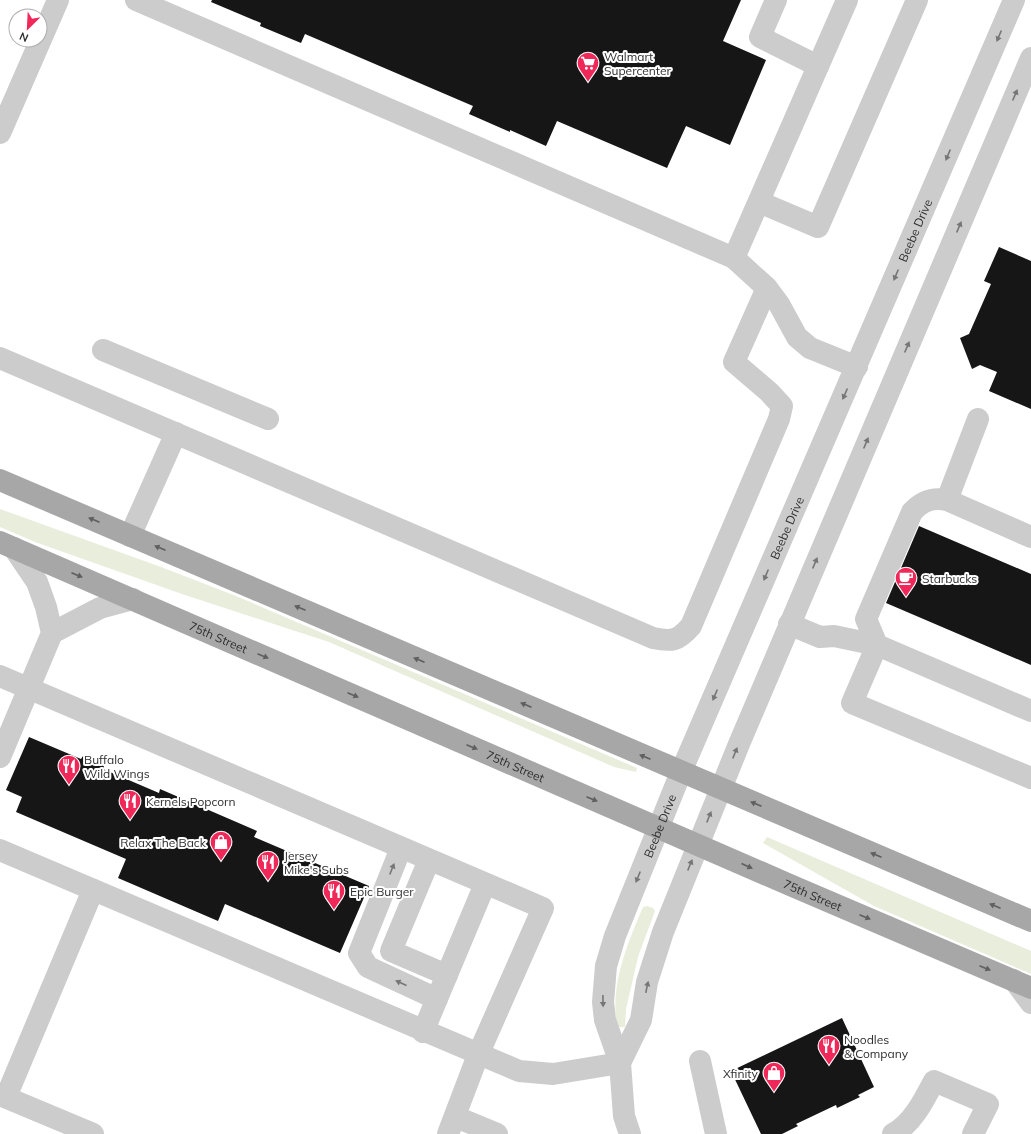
<svg xmlns="http://www.w3.org/2000/svg" width="1031" height="1134" viewBox="0 0 1031 1134" font-family="Mulish,sans-serif">
<rect width="100%" height="100%" fill="#fff"/>
<path fill="#e8eddc" d="M0 509 161 567 236 596 637 768 636 772 614 767 329 642 182 594 35 542 0 527Z
M767 837 1031 951V974L874 906 763 843Z
M647 906 653 908 655 911 638 957 626 1009 625 1027H617C610 984 627 945 643 907Z"/>
<path fill="#161616" d="M212 0H741L723 41 766 60 730 145 686 126 667 168 557 121 546 146 510 130V132L469 114 473 106 305 34 301 43 260 26 261 23 211 2Z
M999 247 1031 261V409L989 391 997 372 980 365 972 369 960 338 969 334 991 284 984 281Z
M919 526 1031 574V665L886 603Z
M29 737 81 759 83 756 104 766 103 769 159 793 160 789 257 831 254 837 369 886 340 953 225 904 218 921 118 878 126 859 16 812 22 797 6 790Z
M842 1018 874 1087 858 1095 860 1097 837 1108 836 1105 796 1124 798 1126 782 1134H761L731 1071Z"/>
<g fill="none" stroke-linecap="round" stroke-linejoin="round">
<g stroke="#ccc" stroke-width="22">
<path d="M136 0 734 258 767 288 779 304 797 337 810 348 857 367"/>
<path d="M776 0 760 37 818 66"/>
<path d="M0 133 58 0"/>
<path d="M759 202 818 227 917 0"/>
<path d="M734 258 847 0"/>
<path d="M103 350 268 419"/>
<path d="M0 358 653 638C672 642 678 641 691 626L779 419 782 406 769 392 734 362 767 288"/>
<path d="M947 500 978 419"/>
<path d="M130 536 176 433"/>
<path d="M1031 537 947 500C932 497 922 501 912 512L866 619 877 645 852 703 1031 778"/>
<path d="M789 624 820 637 834 636 877 645 1031 711"/>
<path d="M52 633 100 608 133 599"/>
<path d="M0 676 543 908 478 1055 448 1134"/>
<path d="M0 757 52 633 46 607 37 582 14 548"/>
<path d="M401 848 359 953 368 967 437 999"/>
<path d="M0 850 519 1071 553 1074 620 1063"/>
<path d="M429 860 391 951 447 975"/>
<path d="M1014 980 1031 1003"/>
<path d="M423 1032 485 884"/>
<path d="M700 1061 716 1134"/>
<path d="M620 1063 641 1020 647 982 663 932 739 744 1031 58"/>
<path d="M0 1095 93 1134"/>
<path d="M6 1097 93 890"/>
<path d="M456 1117 497 1134"/>
<path id="s1" d="M630 1134 624 1116 620 1063 605 1020 603 1002 606 966 615 936 681 772 1014 0"/>
<path d="M893 1134C913 1123 924 1100 934 1081L988 1104 973 1134"/>
</g>
<g stroke="#a7a7a7" stroke-width="22">
<path d="M0 480 1031 921"/>
<path id="s2" d="M0 542 790 885 1031 988"/>
</g>
</g>
<defs><path id="oneway-solid" d="M-6-.8H1V-3.2L6.5 0L1 3.2V.8H-6Z"/></defs>
<g fill="#767676">
<use href="#oneway-solid" transform="translate(999 36) rotate(113)"/>
<use href="#oneway-solid" transform="translate(1015 95) rotate(-67)"/>
<use href="#oneway-solid" transform="translate(948 155) rotate(113)"/>
<use href="#oneway-solid" transform="translate(959 227) rotate(-67)"/>
<use href="#oneway-solid" transform="translate(896 275) rotate(113)"/>
<use href="#oneway-solid" transform="translate(907 347) rotate(-67)"/>
<use href="#oneway-solid" transform="translate(845 394) rotate(114)"/>
<use href="#oneway-solid" transform="translate(866 443) rotate(-67)"/>
<use href="#oneway-solid" transform="translate(815 563) rotate(-67)"/>
<use href="#oneway-solid" transform="translate(766 575) rotate(113)"/>
<use href="#oneway-solid" transform="translate(715 695) rotate(113)"/>
<use href="#oneway-solid" transform="translate(735 753) rotate(-68)"/>
<use href="#oneway-solid" transform="translate(709 817) rotate(-68)"/>
<use href="#oneway-solid" transform="translate(690 865) rotate(-68)"/>
<use href="#oneway-solid" transform="translate(392 869) rotate(-68)"/>
<use href="#oneway-solid" transform="translate(638 877) rotate(112)"/>
<use href="#oneway-solid" transform="translate(401 983) rotate(-156)"/>
<use href="#oneway-solid" transform="translate(647 987) rotate(-78)"/>
<use href="#oneway-solid" transform="translate(603 1001) rotate(89)"/>
</g>
<g fill="#5f5f5f">
<use href="#oneway-solid" transform="translate(94 520) rotate(-157)"/>
<use href="#oneway-solid" transform="translate(160 548) rotate(-157)"/>
<use href="#oneway-solid" transform="translate(77 575) rotate(23)"/>
<use href="#oneway-solid" transform="translate(300 608) rotate(-157)"/>
<use href="#oneway-solid" transform="translate(263 656) rotate(23)"/>
<use href="#oneway-solid" transform="translate(419 660) rotate(-157)"/>
<use href="#oneway-solid" transform="translate(353 695) rotate(23)"/>
<use href="#oneway-solid" transform="translate(526 705) rotate(-157)"/>
<use href="#oneway-solid" transform="translate(472 747) rotate(23)"/>
<use href="#oneway-solid" transform="translate(645 757) rotate(-157)"/>
<use href="#oneway-solid" transform="translate(592 799) rotate(23)"/>
<use href="#oneway-solid" transform="translate(756 804) rotate(-157)"/>
<use href="#oneway-solid" transform="translate(876 855) rotate(-157)"/>
<use href="#oneway-solid" transform="translate(747 866) rotate(24)"/>
<use href="#oneway-solid" transform="translate(995 906) rotate(-157)"/>
<use href="#oneway-solid" transform="translate(865 917) rotate(23)"/>
<use href="#oneway-solid" transform="translate(985 968) rotate(23)"/>
</g>
<defs>
<g id="supermarket-pin" transform="scale(1.15)"><path d="M0 17L-7.5 6A9.5 9.5 0 1 1 7.5 6Z" fill="#f02759" stroke="#fff"/><path d="M-6-5.5h2.5l.6 2H6L4.5 2H-2.5L-4.4-4H-6ZM-1.5 3.2a1.3 1.3 0 1 0 .1 0ZM3 3.2a1.3 1.3 0 1 0 .1 0Z" fill="#fff"/></g>
<g id="cafe-pin" transform="scale(1.15)"><path d="M0 17L-7.5 6A9.5 9.5 0 1 1 7.5 6Z" fill="#f02759" stroke="#fff"/><path d="M-5.5-4.5H6V0H3Q3 3.5 0 3.5H-2.5Q-5.5 3.5-5.5 0ZM3-3.2v2h1.7v-2ZM-6 4.5H4V6H-6Z" fill="#fff"/></g>
<g id="restaurant-pin" transform="scale(1.15)"><path d="M0 17L-7.5 6A9.5 9.5 0 1 1 7.5 6Z" fill="#f02759" stroke="#fff"/><path d="M-5-6h1v4h1v-4h1v4h1v-4h1v5L-1.5 .5V6h-2V.5L-5-1ZM5-6V6H3V1.5H1.5Q1.5-4 5-6Z" fill="#fff"/></g>
<g id="shop-pin" transform="scale(1.15)"><path d="M0 17L-7.5 6A9.5 9.5 0 1 1 7.5 6Z" fill="#f02759" stroke="#fff"/><path d="M-5-2.5h2.3a2.7 3.5 0 0 1 5.4 0H5L5.5 6h-11ZM-1.5-2.5h3a1.5 2.3 0 0 0-3 0Z" fill="#fff"/></g>
</defs>
<g fill-rule="evenodd">
<use href="#supermarket-pin" x="588" y="63"/>
<use href="#cafe-pin" x="906" y="578"/>
<use href="#restaurant-pin" x="69" y="766"/>
<use href="#restaurant-pin" x="130" y="801"/>
<use href="#shop-pin" x="221" y="842"/>
<use href="#restaurant-pin" x="268" y="862"/>
<use href="#restaurant-pin" x="334" y="891"/>
<use href="#restaurant-pin" x="829" y="1046"/>
<use href="#shop-pin" x="774" y="1073"/>
</g>
<g text-anchor="middle" dominant-baseline="central" stroke-width="4" stroke-linejoin="round" paint-order="stroke">
<g font-size="12" fill="#2f2f2f" stroke="#fff" text-anchor="start">
<text x="604" y="56">Walmart<tspan x="604" dy="14">Supercenter</tspan></text>
<text x="922" y="578">Starbucks</text>
<text x="84" y="759">Buffalo<tspan x="84" dy="14">Wild Wings</tspan></text>
<text x="146" y="801">Kernels Popcorn</text>
<text x="206" y="842" text-anchor="end">Relax The Back</text>
<text x="284" y="855">Jersey<tspan x="284" dy="14">Mike's Subs</tspan></text>
<text x="350" y="891">Epic Burger</text>
<text x="844" y="1039">Noodles<tspan x="844" dy="14">&amp; Company</tspan></text>
<text x="758" y="1073" text-anchor="end">Xfinity</text>
</g>
<g font-size="12" fill="#2f2f2f" stroke="#fff">
<text stroke="none"><textPath href="#s1" startOffset="970">Beebe Drive</textPath></text>
<text stroke="none"><textPath href="#s1" startOffset="646">Beebe Drive</textPath></text>
<text stroke="none"><textPath href="#s2" startOffset="238">75th Street</textPath></text>
<text stroke="none"><textPath href="#s2" startOffset="562">75th Street</textPath></text>
<text stroke="none"><textPath href="#s1" startOffset="322">Beebe Drive</textPath></text>
<text stroke="none"><textPath href="#s2" startOffset="886">75th Street</textPath></text>
</g>
</g>
<g transform="translate(28 28) rotate(204)"><circle r="19" fill="#ffffff" stroke="#acacac"/>
<path d="M0-3L7 15L0 10L-7 15Z" fill="#f02759"/>
<text y="-6" font-size="11" font-weight="bold" text-anchor="middle" fill="#2f2f2f">N</text>
</g>
</svg>
